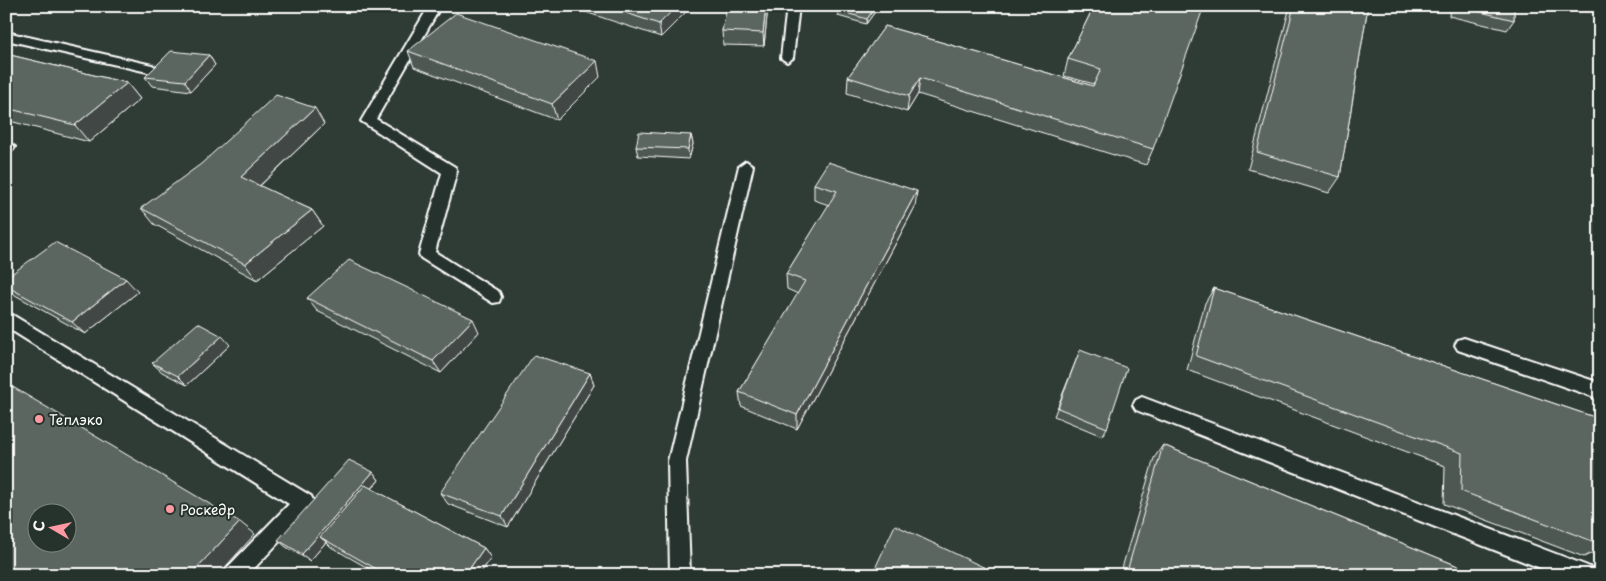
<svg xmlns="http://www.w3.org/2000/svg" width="1606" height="581" viewBox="0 0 1606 581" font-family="'Playpen Sans',sans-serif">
<rect width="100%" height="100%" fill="#2f3b35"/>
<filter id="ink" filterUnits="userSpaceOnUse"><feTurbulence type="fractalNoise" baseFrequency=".02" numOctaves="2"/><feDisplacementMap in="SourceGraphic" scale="10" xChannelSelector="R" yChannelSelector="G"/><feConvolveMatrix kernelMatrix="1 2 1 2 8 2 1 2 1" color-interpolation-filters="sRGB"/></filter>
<g filter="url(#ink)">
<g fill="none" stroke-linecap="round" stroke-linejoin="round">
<g stroke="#fff" stroke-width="4">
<path id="service" d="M429 6H441L376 119 455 167 457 171 435 252 499 292 501 297 499 302 493 303 421 258 419 254 442 173 361 121Z
M787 6H799L793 58 787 62 781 58Z
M6 32 152 65 159 69 152 73 6 40Z
M6 141 15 147 13 150 6 151Z
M746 161 753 166 686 461 690 575H670L668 461 739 166Z
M6 311 311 496 314 502 311 508 248 575H224L227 568 289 504 6 327Z
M1464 338 1600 383V399L1458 350 1455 345 1458 340Z
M1142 397 1585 565 1592 568 1595 575H1558L1136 410 1133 405 1136 400Z"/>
</g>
<use href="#service" fill="#26332d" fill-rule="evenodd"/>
</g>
<path fill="#4e5853" stroke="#fff" d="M567 6H692L661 37Z
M727 6H768L764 46 723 45 722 31Z
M842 6H878L877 9 866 24 838 16 839 11Z
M1094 6 1153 149 1146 165 918 94 907 112 847 93 848 77 885 26 1093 86 1094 84 1064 76 1068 59Z
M1290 6H1368L1340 177 1329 193 1248 169Z
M1450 6H1514V20L1507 30 1449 16Z
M408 51 600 77 557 120 414 67Z
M6 54 127 83 140 99 89 142 6 120Z
M209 55 215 65 191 91 152 86 145 77Z
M324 124 260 186 312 210 323 226 257 280 154 224 141 208Z
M691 135 693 144 689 159 638 156 636 147Z
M814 184 915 207 797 429 741 406 739 392 798 294 787 289 786 274 829 205 814 200Z
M6 278 138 292 85 334 15 295 6 288Z
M1214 288 1600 419V549L1584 557 1444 504 1445 466 1187 370 1205 303Z
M307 298 479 332 441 373 317 311Z
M230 345 187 385 162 372 152 363Z
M1080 350 1107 428 1102 436 1054 416Z
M590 373 594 385 508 527 448 504 440 493Z
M1163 445 1480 575H1120L1154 458Z
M373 472 379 480 372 489 484 548 491 558 479 575H380L331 547 326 542 310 561 286 547 278 540Z"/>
<path fill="#404744" stroke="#fff" d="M677 6H692L661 37 659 24Z
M766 6H768L764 46 763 33Z
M876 6H878L877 9 866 24 867 19Z
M209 55 215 65 191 91 185 81Z
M597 61 600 77 557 120 552 104Z
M920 78 918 94 907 112 909 96Z
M127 83 140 99 89 142 75 125Z
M315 108 324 124 252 193 241 177Z
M691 135 693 144 689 159 688 149Z
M917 191 915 207 797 429V415Z
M312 210 323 226 257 280 245 264Z
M126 279 138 292 85 334 72 322Z
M473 319 479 332 441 373 433 361Z
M222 336 230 345 187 385 178 376Z
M590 373 594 385 508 527 502 516Z
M373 472 379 480 327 541 320 537 326 542 310 561 302 554Z
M240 522 255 534 218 575H190Z
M484 548 491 558 479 575H465Z"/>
<path fill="#5b6661" stroke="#fff" fill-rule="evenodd" d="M605 6H677L659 24Z
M727 6H766L763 33 722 31Z
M842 6H876L867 19 839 11Z
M1094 6H1204L1153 149 920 78 909 96 848 77 885 26 1093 86 1101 69 1068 59Z
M1294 6H1368L1340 177 1257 152Z
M1456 6H1514V20Z
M456 13 597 61 552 104 408 51Z
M171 51 209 55 185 81 145 77Z
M6 54 127 83 75 125 6 108Z
M276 95 315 108 241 177 312 210 245 264 141 208 201 164Z
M639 132 691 135 688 149 636 147Z
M828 162 917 191 797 415 739 392 805 281 786 274 837 191 814 184Z
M55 242 126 279 72 322 6 286V278Z
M349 260 473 319 433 361 307 298Z
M1214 288 1600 419V544L1461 491 1462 453 1196 356Z
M198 323 222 336 178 376 152 363Z
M1080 350 1127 368 1107 428 1058 408Z
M534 355 590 373 502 516 440 493Z
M6 383 240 522 190 575H6ZM38 514H68V544H38Z
M1163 445 1480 575H1126Z
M349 460 373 472 302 554 278 540Z
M365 485 484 548 465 575H387L320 537Z
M895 525 1000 575H872Z"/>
</g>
<g fill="#ff9aa2" stroke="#26332d" stroke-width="2">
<circle cx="39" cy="419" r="5"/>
<circle cx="170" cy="509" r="5"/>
</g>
<g text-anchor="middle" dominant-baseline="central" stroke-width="4" stroke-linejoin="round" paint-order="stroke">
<g font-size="14" fill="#fff" stroke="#26332d" text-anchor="start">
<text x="49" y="419">Теплэко</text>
<text x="180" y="509">Роскедр</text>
</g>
</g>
<rect width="1606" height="581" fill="none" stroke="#26332d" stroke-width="25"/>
<rect x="12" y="12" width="1581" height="556" fill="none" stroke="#fff" stroke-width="2" filter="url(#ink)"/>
<g transform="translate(52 528) rotate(279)"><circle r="24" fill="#26332d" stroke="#7d8581"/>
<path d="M0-4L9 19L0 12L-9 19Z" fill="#ff9aa2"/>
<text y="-8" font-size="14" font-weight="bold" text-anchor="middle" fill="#ffffff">С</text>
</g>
</svg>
